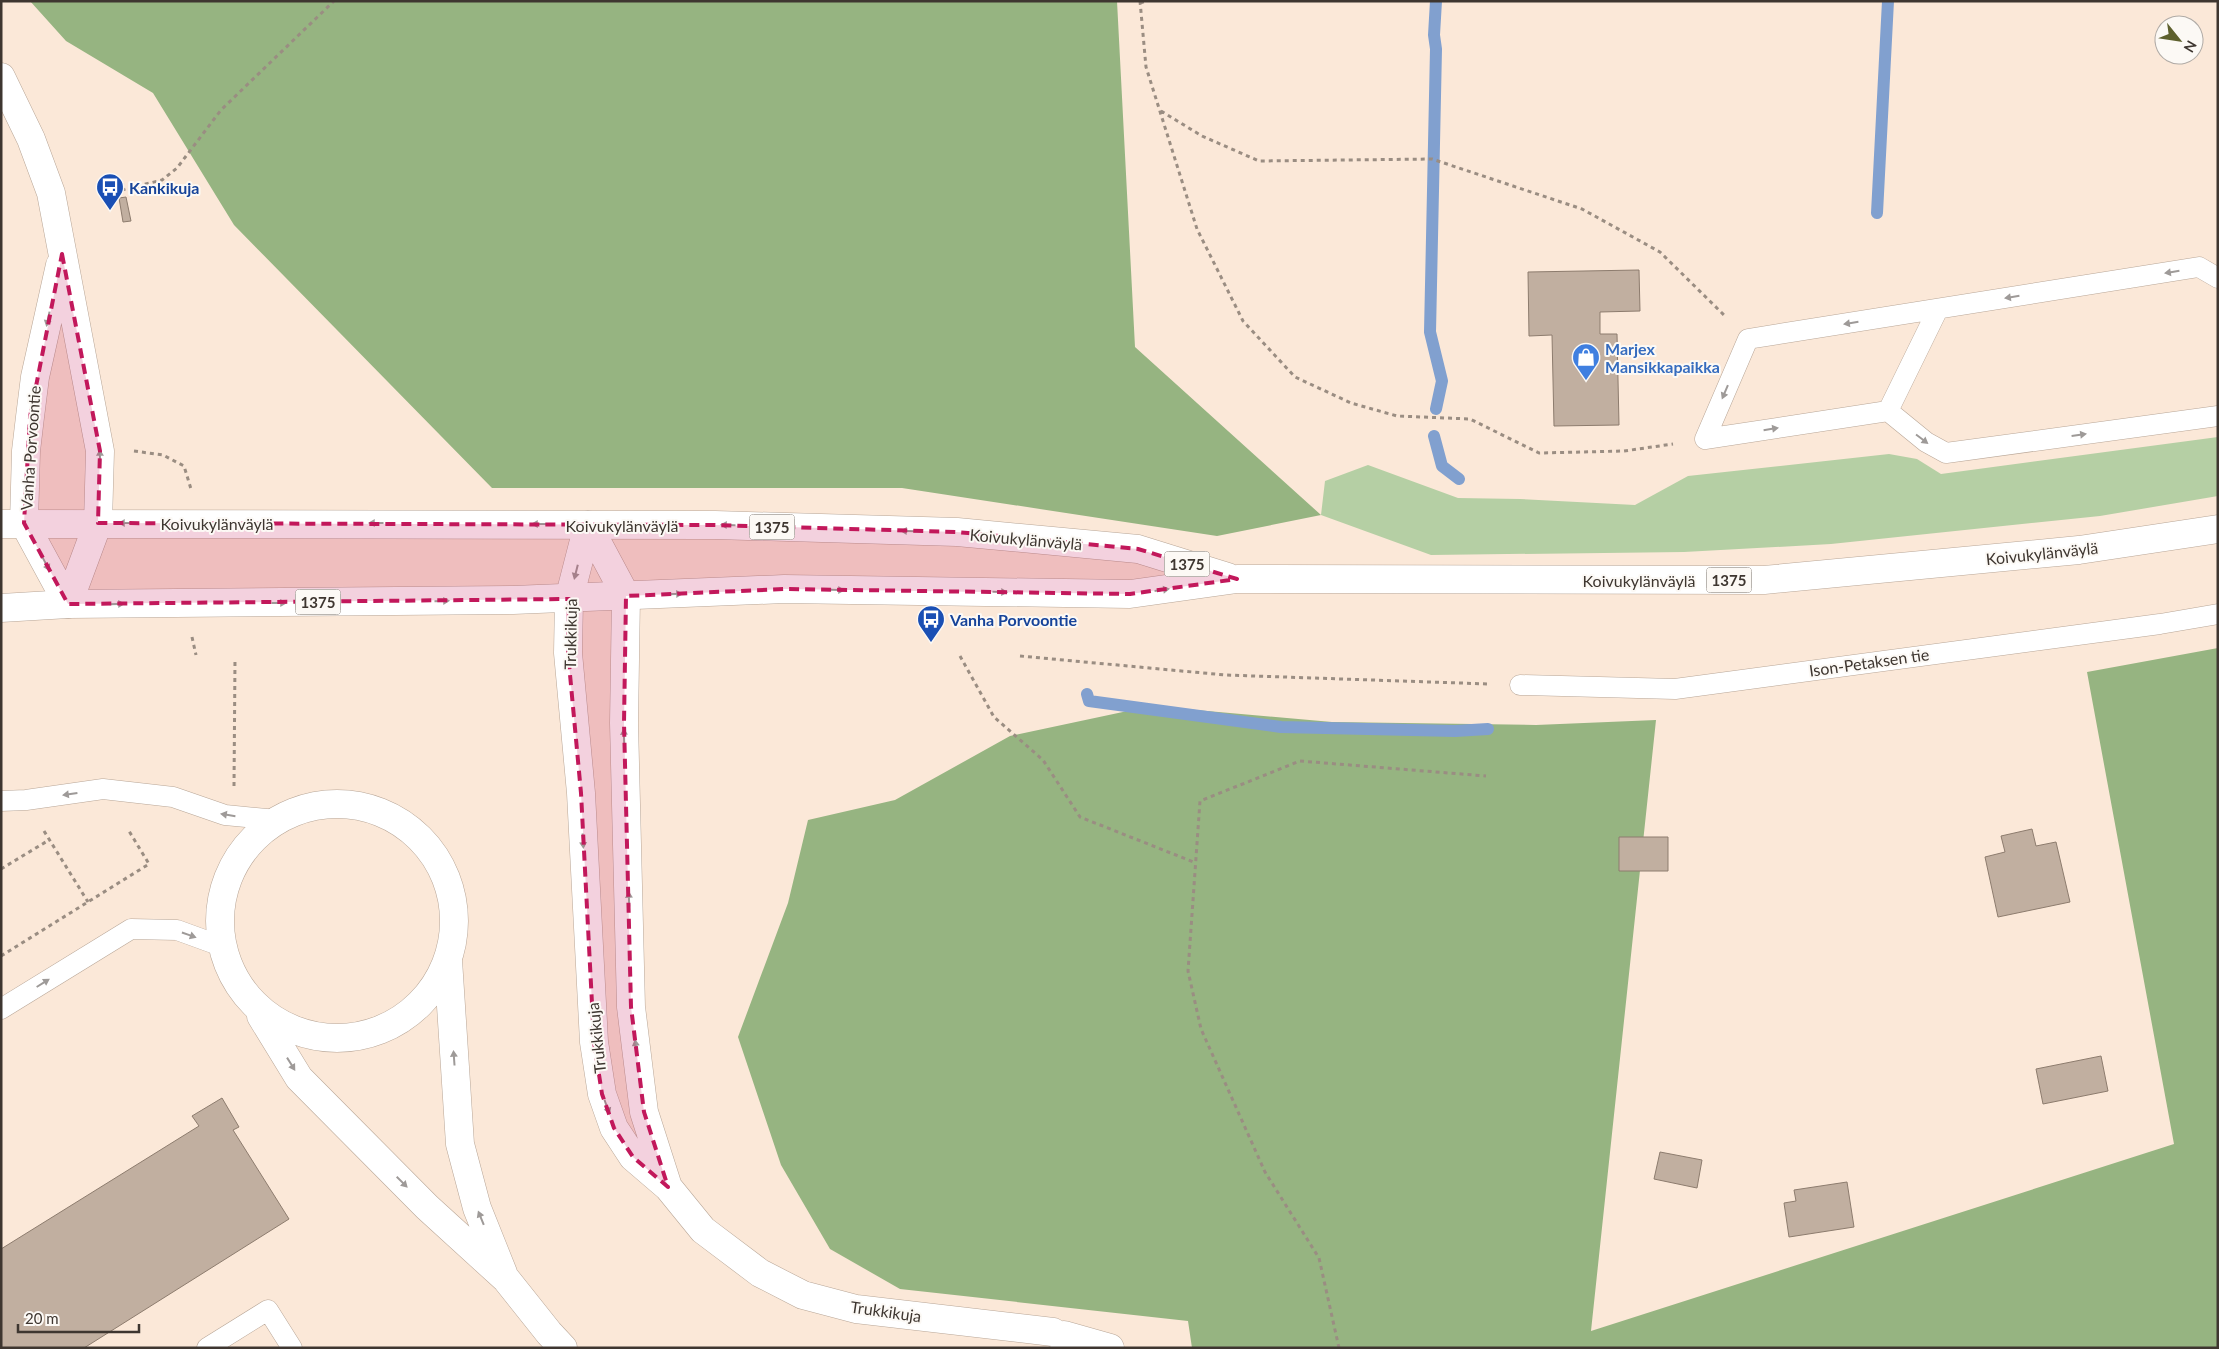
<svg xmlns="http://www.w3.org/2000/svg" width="2219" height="1349" viewBox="0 0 2219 1349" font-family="Lato,sans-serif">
<rect width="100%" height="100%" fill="#fbe8d8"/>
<path fill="#b5cfa4" d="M2218 437V496L2100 516 1831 544 1684 552 1431 555 1321 515 1325 481 1368 465 1458 498 1520 499 1635 505 1688 476 1889 454 1917 459 1941 474Z"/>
<path fill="#96b481" d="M30 1H1117L1135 347 1321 515 1217 536 902 488H492L234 225 153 93 66 41Z
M2218 648V1348H1192L1188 1321 900 1289 830 1249 781 1165 738 1037 788 903 808 820 895 800 1010 736 1151 706 1332 722 1536 725 1656 720 1591 1331 2174 1144 2087 672Z"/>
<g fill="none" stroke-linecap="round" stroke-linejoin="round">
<path stroke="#81a0cf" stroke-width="12" d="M1436 1 1434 35 1436 49 1430 332 1442 381 1436 409
M1877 213 1888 1
M1434 436 1442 466 1459 479
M1087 694 1089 701 1281 727 1455 731 1488 729"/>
</g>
<path fill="#c1afa0" stroke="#8d7c6e" d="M126 197 131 221 123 222 119 198Z
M1639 270 1640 311 1600 312V334H1617L1619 425 1554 426 1552 335 1529 336 1528 272Z
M2032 829 2036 846 2056 842 2070 902 1998 917 1985 857 2005 852 2001 836Z
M1619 837H1668V871H1619Z
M2101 1056 2108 1091 2043 1104 2036 1069Z
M222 1098 239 1127 233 1130 289 1219 84 1348H1V1249L199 1126 192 1116Z
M1660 1152 1702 1160 1697 1188 1654 1179Z
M1847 1182 1854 1227 1789 1237 1784 1203 1796 1201 1794 1190Z"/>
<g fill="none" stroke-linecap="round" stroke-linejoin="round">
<g stroke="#b8a697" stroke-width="21">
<path id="lane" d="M1888 411 1938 309
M1705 439 1748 339 2199 267 2218 278
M1705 439 1888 411 1926 442 1946 453 2218 416
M1520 685 1675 689 2160 624 2218 614
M1 801 26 800 103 789 173 797 225 815 277 820
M1 1009 131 929 177 930 221 946
M207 1348 268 1310 292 1348"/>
</g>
<g stroke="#b8a697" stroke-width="29">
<path id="street" d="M588 525 569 599 568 653 581 793 594 1042 602 1094 614 1128 633 1157 668 1187 703 1230 760 1273 803 1295 856 1309 1053 1332 1081 1348
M588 525 626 596 624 723 631 1007 644 1112 668 1187
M220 921a117 117 0 1 1 234 0a117 117 0 1 1-234 0Z
M448 960 460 1144 477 1208 503 1273
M261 1016 299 1078 427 1207 506 1279 549 1333 563 1348
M1064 1335 1110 1348"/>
</g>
<g stroke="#b8a697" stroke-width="29">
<path id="secondary" d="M1 77 31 139 51 193 100 451 98 523 68 604
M60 265 35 377 30 417 26 451 24 523 68 604"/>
</g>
<g stroke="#b8a697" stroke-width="29">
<path id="primary" d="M1 524 715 525 957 532 1138 549 1228 577
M1 608 68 604 513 600 784 589 1130 594 1237 579 1764 580 2079 550 2218 529"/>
</g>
<path stroke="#9a8d82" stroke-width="3" stroke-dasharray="4 4" stroke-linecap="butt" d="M1140 1 1146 67 1197 229 1243 321 1295 377 1351 403 1397 416 1470 419 1539 453 1624 451 1673 444
M1140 3 1146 1
M1161 111 1202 136 1259 161 1432 159 1582 209 1660 252 1726 317
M106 194 162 180 177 168 221 110 334 1
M134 451 163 455 184 466 191 489
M192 637 196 655
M960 656 994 717 1043 760 1080 817 1196 863
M1020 656 1225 675 1489 684
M234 786 235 659
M44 831 88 902
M1 869 49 840
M1 956 149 864 129 831
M1339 1348 1319 1258 1265 1172 1201 1029 1188 971 1200 801 1300 761 1486 776"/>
<use href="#lane" stroke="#fff" stroke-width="20"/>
<use href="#street" stroke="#fff" stroke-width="28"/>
<use href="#secondary" stroke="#fff" stroke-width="28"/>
<use href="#primary" stroke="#fff" stroke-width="28"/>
</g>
<defs><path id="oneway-solid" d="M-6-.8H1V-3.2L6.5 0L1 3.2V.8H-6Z" transform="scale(1.25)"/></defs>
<g fill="#9e9a98">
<use href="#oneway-solid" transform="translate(2172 272) rotate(171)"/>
<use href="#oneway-solid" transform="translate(2012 297) rotate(171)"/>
<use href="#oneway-solid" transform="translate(48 319) rotate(102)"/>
<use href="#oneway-solid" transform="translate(1851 323) rotate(171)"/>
<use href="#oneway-solid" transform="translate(1725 392) rotate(113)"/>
<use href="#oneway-solid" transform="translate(1771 429) rotate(-9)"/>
<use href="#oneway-solid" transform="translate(2079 435) rotate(-8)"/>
<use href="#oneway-solid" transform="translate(1922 439) rotate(37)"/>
<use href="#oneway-solid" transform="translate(100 457) rotate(-91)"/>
<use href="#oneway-solid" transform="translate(126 523) rotate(-180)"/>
<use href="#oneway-solid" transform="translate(376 523) rotate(-180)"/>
<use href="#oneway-solid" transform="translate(539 524) rotate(-180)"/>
<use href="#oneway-solid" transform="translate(728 525) rotate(-178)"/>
<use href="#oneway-solid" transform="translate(908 531) rotate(-178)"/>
<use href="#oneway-solid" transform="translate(46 564) rotate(62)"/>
<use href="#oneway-solid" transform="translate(576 572) rotate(104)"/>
<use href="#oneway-solid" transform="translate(837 590) rotate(1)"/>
<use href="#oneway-solid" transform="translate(1162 590) rotate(-8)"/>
<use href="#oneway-solid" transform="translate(1000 592) rotate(1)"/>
<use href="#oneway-solid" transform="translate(675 594) rotate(-2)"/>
<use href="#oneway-solid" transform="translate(442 601) rotate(-1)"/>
<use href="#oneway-solid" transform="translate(279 603)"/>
<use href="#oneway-solid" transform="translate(117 604) rotate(-1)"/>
<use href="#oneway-solid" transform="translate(624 736) rotate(-92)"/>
<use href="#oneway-solid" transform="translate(70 794) rotate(172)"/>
<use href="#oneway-solid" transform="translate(228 815) rotate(-171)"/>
<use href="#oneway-solid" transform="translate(583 841) rotate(87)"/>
<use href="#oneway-solid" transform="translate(629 899) rotate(-92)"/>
<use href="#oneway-solid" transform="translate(189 935) rotate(19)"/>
<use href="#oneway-solid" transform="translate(43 983) rotate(-32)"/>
<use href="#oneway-solid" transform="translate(636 1047) rotate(-97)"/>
<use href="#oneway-solid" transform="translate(454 1058) rotate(-94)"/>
<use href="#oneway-solid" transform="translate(291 1064) rotate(58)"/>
<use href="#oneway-solid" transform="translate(607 1107) rotate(70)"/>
<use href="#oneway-solid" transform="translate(402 1182) rotate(45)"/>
<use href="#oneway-solid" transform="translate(481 1218) rotate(-112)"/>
</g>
<path fill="#c2185b" fill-opacity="0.2" stroke="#c2185b" stroke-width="4" stroke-dasharray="10 6" stroke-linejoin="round" d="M62 254 100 451 98 523 715 525 957 532 1138 549 1237 579 1130 594 784 589 626 596 624 723 631 1007 644 1112 668 1187 633 1157 614 1128 602 1094 594 1042 581 793 568 653 569 599 68 604 24 523 30 417Z"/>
<defs>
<g id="bus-pin" transform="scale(1.4375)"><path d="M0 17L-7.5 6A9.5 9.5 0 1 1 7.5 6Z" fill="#1a4fb4" stroke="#fcf9f5"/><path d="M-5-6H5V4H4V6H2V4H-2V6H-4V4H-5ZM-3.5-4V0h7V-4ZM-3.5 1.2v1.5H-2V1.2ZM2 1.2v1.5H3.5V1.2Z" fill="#fff"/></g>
<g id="shop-pin" transform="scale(1.4375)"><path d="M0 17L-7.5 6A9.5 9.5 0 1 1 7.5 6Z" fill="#3f7fe0" stroke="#fcf9f5"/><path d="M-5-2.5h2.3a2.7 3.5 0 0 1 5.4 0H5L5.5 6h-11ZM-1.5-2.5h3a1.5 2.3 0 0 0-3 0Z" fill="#fff"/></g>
</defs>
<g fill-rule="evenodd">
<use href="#bus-pin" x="110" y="187"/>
<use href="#shop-pin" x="1586" y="357"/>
<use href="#bus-pin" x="931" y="619"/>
</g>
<g text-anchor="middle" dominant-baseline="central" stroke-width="4" stroke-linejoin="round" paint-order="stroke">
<g fill="#fcf9f5" stroke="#77706b" stroke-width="1">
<rect x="749.5" y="514.5" width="45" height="25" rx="4"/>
<rect x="1164.5" y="551.5" width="45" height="25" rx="4"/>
<rect x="1706.5" y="567.5" width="45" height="25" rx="4"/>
<rect x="295.5" y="589.5" width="45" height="25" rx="4"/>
</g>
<g font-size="15" font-weight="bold" fill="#3e3630">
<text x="772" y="527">1375</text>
<text x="1187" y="564">1375</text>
<text x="1729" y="580">1375</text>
<text x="318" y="602">1375</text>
</g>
<g font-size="16" font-weight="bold" fill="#164399" stroke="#fcf9f5" text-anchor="start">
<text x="129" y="187">Kankikuja</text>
<text x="950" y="619">Vanha Porvoontie</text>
</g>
<g font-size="16" font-weight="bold" fill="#366cbe" stroke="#fcf9f5" text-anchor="start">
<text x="1605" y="348">Marjex<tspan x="1605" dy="18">Mansikkapaikka</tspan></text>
</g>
<g font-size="16" fill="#3e3630" stroke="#fcf9f5">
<text transform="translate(30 448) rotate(-86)">Vanha Porvoontie</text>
<text x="217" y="523">Koivukylänväylä</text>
<text x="622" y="525">Koivukylänväylä</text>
<text transform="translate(1026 539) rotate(5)">Koivukylänväylä</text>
<text transform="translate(2042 553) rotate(-6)">Koivukylänväylä</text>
<text x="1639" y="580">Koivukylänväylä</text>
<text transform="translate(570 634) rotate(-89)">Trukkikuja</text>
<text transform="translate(1869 662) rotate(-8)">Ison-Petaksen tie</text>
<text transform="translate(596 1038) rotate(-96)">Trukkikuja</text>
<text transform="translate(886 1311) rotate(8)">Trukkikuja</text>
</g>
</g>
<rect width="2219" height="1349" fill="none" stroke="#3e3630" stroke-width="5"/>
<g transform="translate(2179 40) rotate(120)"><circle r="24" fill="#fcf9f5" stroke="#b0aba6"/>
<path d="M0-4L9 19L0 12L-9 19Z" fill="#5e602d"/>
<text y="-8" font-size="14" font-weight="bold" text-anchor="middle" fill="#3e3630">N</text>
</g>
<path d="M18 1324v8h121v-8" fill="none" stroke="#3e3630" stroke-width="2.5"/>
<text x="25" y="1324" font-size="15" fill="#3e3630" stroke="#fcf9f5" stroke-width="4" paint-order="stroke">20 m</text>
</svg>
